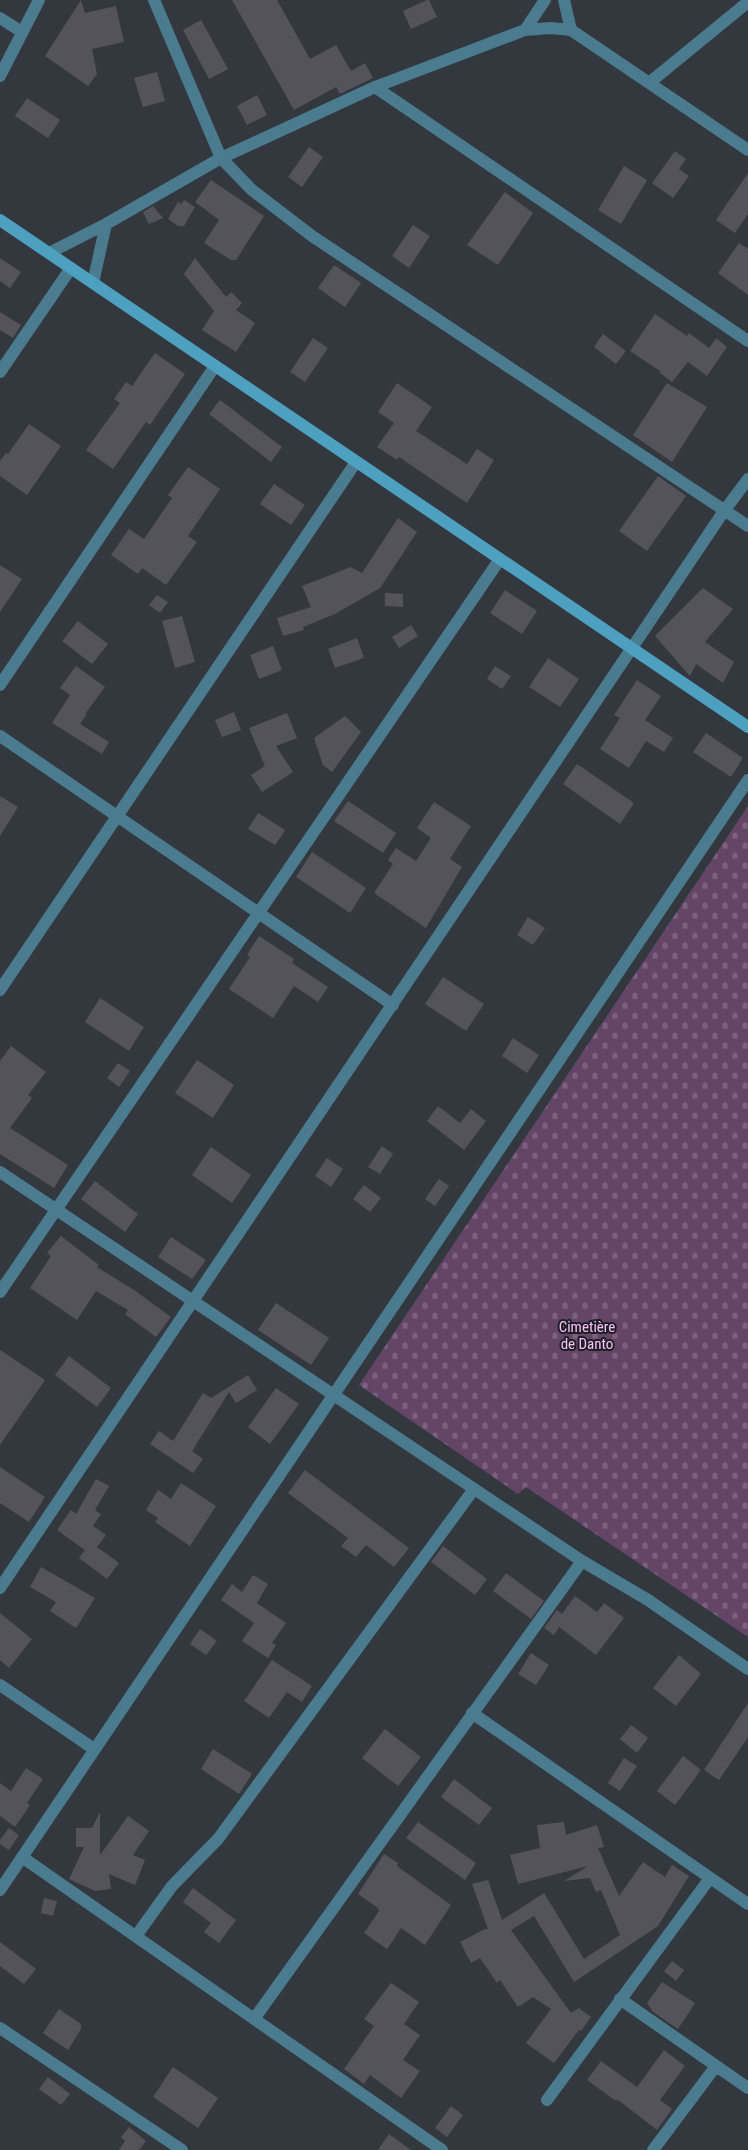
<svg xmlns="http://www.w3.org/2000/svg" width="748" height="2150" viewBox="0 0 748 2150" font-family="'Roboto Condensed',sans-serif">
<defs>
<pattern id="cemetery-stones" width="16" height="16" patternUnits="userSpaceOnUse" patternTransform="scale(1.25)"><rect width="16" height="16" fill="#654567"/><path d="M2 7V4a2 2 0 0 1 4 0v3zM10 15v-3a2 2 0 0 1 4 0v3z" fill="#7c607e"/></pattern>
</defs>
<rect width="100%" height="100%" fill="#33383e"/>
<path fill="url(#cemetery-stones)" d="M748 806V1637L526 1487 518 1494 359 1385Z"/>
<path fill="#54535c" d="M81 0 85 13 116 6 124 42 92 49 97 74 88 86 45 56Z
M232 0H277L310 59 336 45 351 71 365 63 373 78 340 94 336 87 294 110Z
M427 0H429L437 17 411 29 403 11Z
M201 20 228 69 209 79 183 30Z
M157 72 165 101 143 107 134 78Z
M257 95 267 115 247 125 237 106Z
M27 98 60 120 48 138 15 116Z
M309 147 323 157 302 187 288 177Z
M675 151 686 159 679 169 689 176 673 198 652 183Z
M624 166 647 180 621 224 598 210Z
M748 173V214L735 233 716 220Z
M211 180 264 216 236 260H231L204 243 219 220 195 202Z
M505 192 533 213 498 265 467 245Z
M184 200 195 207 184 226H178L168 219 178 202 181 204Z
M153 206 163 218 149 224 143 212Z
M413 225 430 236 409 268 392 256Z
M739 243 748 249V295L718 273Z
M0 258 21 272 10 288 0 281Z
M195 258 226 297 231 292 242 303 236 310 255 323 236 352 202 330 214 311 184 274Z
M334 265 361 283 345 307 318 288Z
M0 312 21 325 13 338 0 330Z
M655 314 687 336 689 333 709 348 716 338 727 347 707 376 688 362 672 382 660 373V371L630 351Z
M603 334 626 351 616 364 594 347Z
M313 338 328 348 305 382 290 372Z
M155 353 185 374 150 425 146 422 113 469 86 450 120 403 114 399 126 382 132 386Z
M397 383 432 407 416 431 467 464 477 449 494 460 467 503 399 457 397 460 377 447 394 423 378 412Z
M667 383 707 407 672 462 633 435Z
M220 400 282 447 271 462 209 414Z
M29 424 61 446 27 495 0 476V461L6 453 8 454Z
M188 467 220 489 188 536 197 542 166 585 142 568 138 574 111 555 129 529 144 539 172 498 168 495Z
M658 476 686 496 647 551 619 531Z
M274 484 305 505 291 525 260 504Z
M398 518 417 532 380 588 335 614 303 627 304 630 283 636 277 618 311 607 302 586 351 567 362 573Z
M0 565 22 579 0 612Z
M703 588 733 609 705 642 734 662 723 683 696 664 690 676 655 636Z
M505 590 537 611 522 634 490 613Z
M385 593 403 594V607L385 606Z
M157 595 168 602 160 613 149 605Z
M182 616 195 662 175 668 162 621Z
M78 621 108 644 92 664 62 641Z
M411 625 418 636 399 648 392 637Z
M357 638 364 658 335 668 328 649Z
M273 646 282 670 259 679 250 655Z
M548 658 579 679 560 707 529 687Z
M76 666 105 687 85 714H87L80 724 109 742 102 754 52 723 70 695 60 688Z
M495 666 511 676 502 689 487 679Z
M637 680 661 696 645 720 673 738 664 752 646 741 629 768 600 749 620 718 614 715Z
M234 712 241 730 222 737 215 720Z
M287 713 297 738 276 746 293 772 262 792 251 775 265 766 249 728Z
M345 716 361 732 332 772 323 765 314 738Z
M706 733 743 758 731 777 693 752Z
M577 764 634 803 620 824 563 784Z
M0 796 18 807 0 836Z
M348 801 396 833 383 853 334 821Z
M434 802 471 826 450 859 462 867 426 928 374 893 393 864 388 860 396 848 416 861 431 838 417 828Z
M258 813 285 830 275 845 248 829Z
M312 852 366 888 350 913 296 877Z
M528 917 545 928 533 945 517 935Z
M259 936 294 959 292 963 328 987 318 1002 294 986 273 1018 229 989 250 957 247 955Z
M443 977 484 1004 466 1031 425 1004Z
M100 998 144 1027 129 1051 85 1022Z
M513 1038 539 1055 527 1073 502 1056Z
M11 1046 46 1072 28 1095 32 1098 10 1128 68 1165 54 1188 0 1154V1061Z
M197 1060 234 1085 213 1118 175 1093Z
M118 1063 130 1071 119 1087 107 1078Z
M438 1106 460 1123 471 1109 486 1121 464 1150 427 1121Z
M382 1146 393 1154 380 1174 368 1167Z
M211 1147 251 1175 232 1203 192 1175Z
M327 1158 343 1169 331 1187 315 1176Z
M439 1179 449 1186 435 1206 425 1199Z
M95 1181 138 1214 125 1232 81 1199Z
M364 1185 381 1198 370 1212 353 1199Z
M61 1236 99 1265 97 1267 134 1290 171 1317 156 1337 125 1314 128 1310 96 1291 77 1320 30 1288 51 1256 47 1253Z
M171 1237 206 1260 192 1279 158 1257Z
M276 1303 329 1338 311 1365 258 1330Z
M0 1350 45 1380 0 1445Z
M69 1356 111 1388 97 1407 55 1375Z
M248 1375 257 1390 236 1403 229 1392 192 1451 203 1459 193 1473 150 1444 159 1431 173 1441 203 1393 211 1398Z
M276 1388 299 1404 270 1444 248 1427Z
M0 1467 45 1497 29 1522 0 1503Z
M305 1470 409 1548 394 1567 366 1545 356 1557 341 1546 348 1538 288 1493Z
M96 1479 109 1486 95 1510 101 1514 93 1526 106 1535 97 1547 119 1563 107 1579 79 1558 85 1550 57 1530 71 1510 76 1514Z
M181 1483 216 1506 190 1546 155 1522 158 1518 146 1510 158 1490 171 1499Z
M443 1546 487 1579 475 1595 431 1562Z
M41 1567 95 1598 76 1628 50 1611 56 1602 30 1587Z
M506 1573 544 1601 531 1619 493 1591Z
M253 1575 268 1584 257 1603 286 1623 272 1643 276 1645 268 1658 242 1641 254 1623 221 1600 232 1584 242 1592Z
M575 1596 597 1612 604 1603 624 1618 596 1655 559 1627 554 1635 544 1628 557 1610 562 1614Z
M0 1613 32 1639 9 1668 0 1660Z
M200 1629 217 1641 206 1655 190 1644Z
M531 1653 549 1665 536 1685 518 1674Z
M679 1655 701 1674 676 1706 653 1688Z
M272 1660 312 1686 302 1702 287 1692 269 1718 244 1701Z
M748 1703V1737L719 1780 704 1770Z
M631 1725 648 1738 637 1753 620 1739Z
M385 1729 421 1757 398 1786 362 1758Z
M213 1749 252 1774 239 1794 201 1769Z
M683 1756 701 1770 675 1805 657 1791Z
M624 1758 637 1766 620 1791 608 1783Z
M26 1768 43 1779 27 1803 30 1805 15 1827 0 1816V1783L11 1791Z
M454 1779 492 1808 479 1825 441 1797Z
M100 1812V1855L128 1816 149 1831 133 1855 145 1860 135 1885 109 1874 111 1889 95 1891 69 1879 84 1847H76V1828H92Z
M418 1822 476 1863 465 1880 406 1838Z
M564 1822 566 1835 597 1825 604 1847 598 1848 619 1896 643 1862 665 1877 672 1865 689 1876 658 1926 574 1982 534 1916 511 1930 571 2013 579 2008 591 2017 581 2031 579 2030 554 2063 526 2043 551 2009 533 1997 518 2007 500 1980 497 1983 480 1958 471 1963 460 1942 485 1929H488L472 1884 488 1880 502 1920 544 1893 584 1959 620 1935 601 1890 596 1892 590 1878 564 1881 588 1866 518 1884 510 1855 540 1848 537 1825Z
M9 1828 19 1835 9 1850 0 1844V1840Z
M384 1854 398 1863 397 1866 451 1905 425 1945 401 1928 387 1949 364 1933 379 1911 378 1908 358 1894Z
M193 1888 236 1920 219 1943 204 1932 211 1923 183 1902Z
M44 1898 57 1901 53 1916 41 1913Z
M0 1942 36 1969 24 1984 0 1966Z
M672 1961 684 1970 676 1981 664 1971Z
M662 1982 695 2003 678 2029 653 2012 647 2003Z
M391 1983 419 2002 404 2024 420 2035 403 2060 420 2071 401 2098 370 2075 364 2084 344 2069 374 2026 364 2019Z
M59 2009 81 2024V2029L68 2050 43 2033Z
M664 2050 685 2066 660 2100 672 2109 657 2130 617 2099 616 2101 587 2080 601 2061 637 2087Z
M173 2067 218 2098 198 2128 153 2097Z
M48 2077 70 2094 61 2105 39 2089Z
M451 2106 463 2115 447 2137 435 2128Z
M129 2127 146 2141 139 2150H119L125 2141 121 2137Z
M389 2134 411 2150H378Z"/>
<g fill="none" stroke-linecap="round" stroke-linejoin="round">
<path stroke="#4a7b8f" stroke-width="12" d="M154 0 221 158 252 190 312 236 748 526
M564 0 571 30
M0 18 22 32
M525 30 545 0
M0 76 39 0
M649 83 748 2
M375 87 748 341
M49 253 106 224 221 158 375 87 525 30 551 28 571 30 748 150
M93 283 106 224
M0 372 71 268
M0 685 215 366
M0 736 393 1005
M0 990 356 462
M0 1172 582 1561 648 1600 748 1669
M0 1292 500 559
M0 1588 724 511 748 479
M0 1685 94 1749
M472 1713 748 1904
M22 1857 442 2150
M0 1890 748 780
M136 1936 172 1886 218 1839 474 1489
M620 1999 748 2088
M254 2019 582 1561
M0 2028 182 2150
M547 2100 710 1878
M653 2150 716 2066"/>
<path stroke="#4da0bf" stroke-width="12" d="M0 220 748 727"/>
</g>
<g text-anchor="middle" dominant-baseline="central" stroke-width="4" stroke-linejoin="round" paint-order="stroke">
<g font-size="15" fill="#fbc0ff" stroke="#1d1f22">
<text x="587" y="1327">Cimetière<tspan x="587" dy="17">de Danto</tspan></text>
</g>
</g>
</svg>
